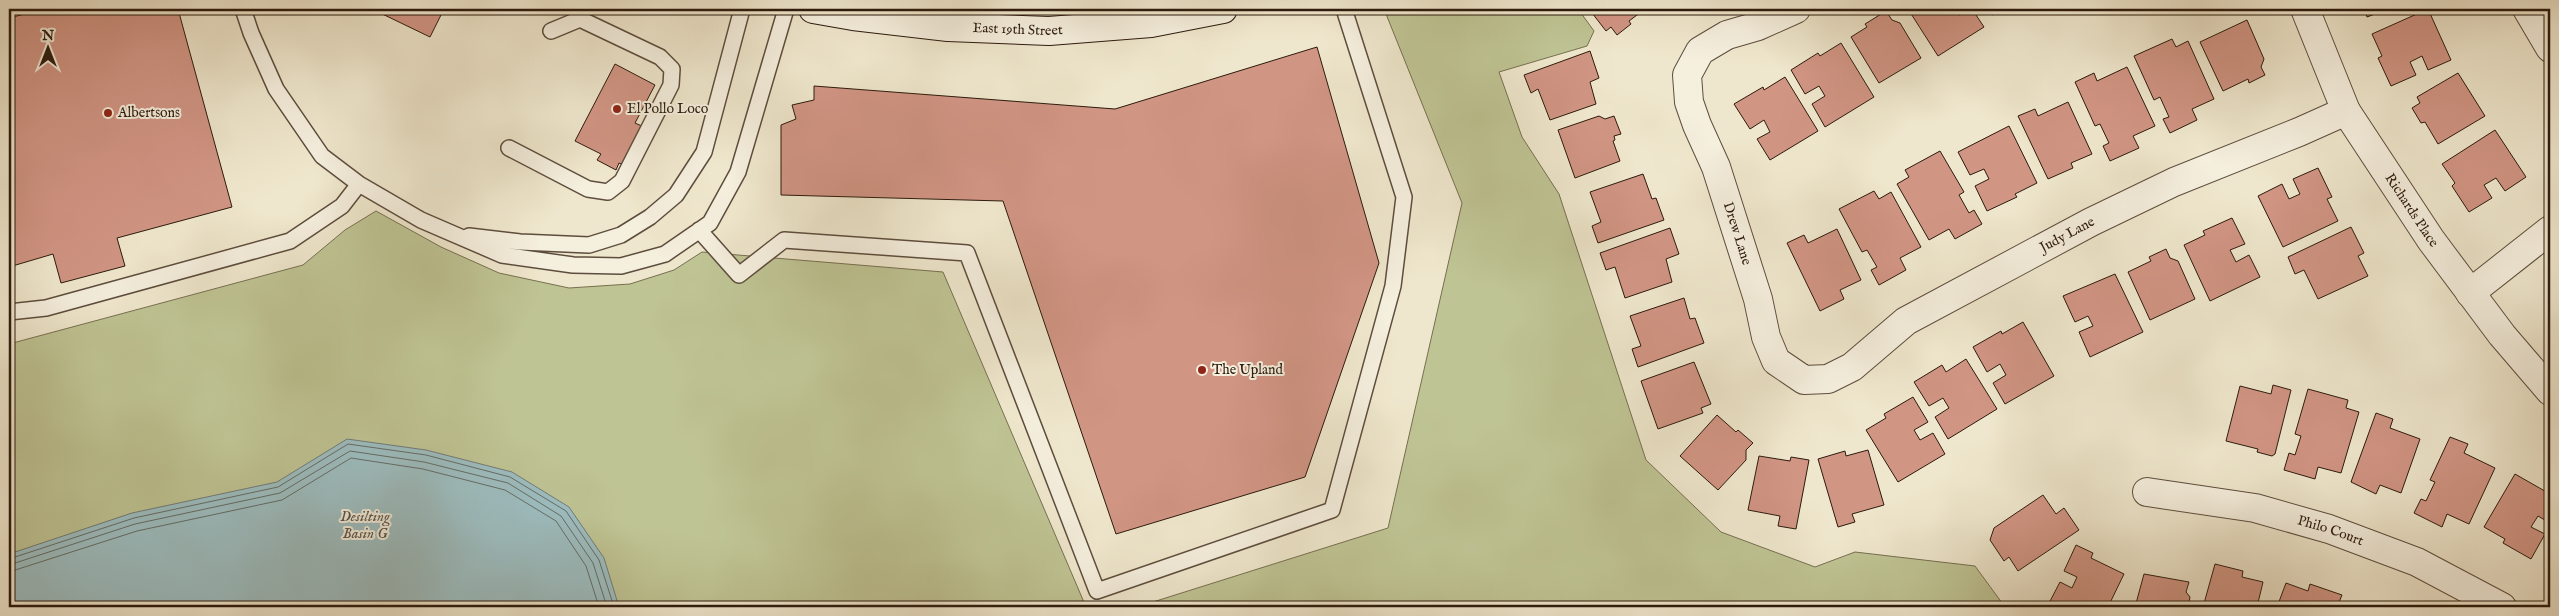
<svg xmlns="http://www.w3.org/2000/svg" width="2559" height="616" viewBox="0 0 2559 616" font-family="'IM FELL English',serif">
<rect width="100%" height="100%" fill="#efe7cd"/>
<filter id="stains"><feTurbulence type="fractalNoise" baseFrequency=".004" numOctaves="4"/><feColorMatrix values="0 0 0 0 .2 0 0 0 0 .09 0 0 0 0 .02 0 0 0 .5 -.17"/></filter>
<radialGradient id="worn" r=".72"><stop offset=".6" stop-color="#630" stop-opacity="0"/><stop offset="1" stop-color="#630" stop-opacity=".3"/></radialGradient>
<path fill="#bfc494" stroke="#766f50" d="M1384 9H1578L1594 31 1587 46 1499 72 1522 137 1559 194 1646 460 1721 532 1815 567 1855 552 1975 566 2005 607H1137L1388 528 1462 203Z
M376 211 441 247 499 273 569 288 630 284 674 270 702 252 943 272 1086 607H9V344L303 265 345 230Z"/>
<path fill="#9dbec1" stroke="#707c79" d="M347 439 426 450 512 472 569 507 604 558 619 607H9V554L132 513 277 482Z"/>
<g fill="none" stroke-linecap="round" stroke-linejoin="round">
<path stroke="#646c67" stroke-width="1" d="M9 559 134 518 278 487 348 444 426 455 510 477 566 511 599 560 614 607
M9 565 135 524 280 493 350 451 424 462 508 483 561 516 593 563 607 607
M9 572 137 531 282 500 351 458 423 469 505 490 556 521 586 566 599 607"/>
</g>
<path fill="#d19584" stroke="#2c1a0d" d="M44 9H178L232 207 117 238 125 266 61 283 53 254 9 267V18Z
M372 9H444L430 37Z
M1589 9H1645L1629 21 1631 24 1617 35 1611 27 1606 31Z
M1908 9H1955L1959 15 1972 9 1984 27 1938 56Z
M1988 9H2002L1992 15Z
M2364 9H2388L2367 17Z
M2428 9 2451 60 2428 70 2422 56 2410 62 2416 75 2391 86 2378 58 2382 56 2372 34Z
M1886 11 1892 20 1900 23 1921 58 1879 83 1851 37 1867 27 1865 24Z
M2247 20 2264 59 2261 67 2265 75 2249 83 2248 79 2223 91 2200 42Z
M2172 39 2176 47 2188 41 2214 99 2192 109 2197 120 2170 133 2163 119 2169 117 2160 97 2154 100 2134 56Z
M1841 43 1874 97 1825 127 1812 104 1825 96 1819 86 1805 94 1791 70 1818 53 1820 56Z
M1317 47 1379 263 1305 477 1116 534 1003 201 781 195V125L796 119 792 105 814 100V86L1115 109Z
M1590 51 1599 78 1590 82 1596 104 1550 120 1538 89 1531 93 1524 75Z
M615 64 655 85 635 123 644 127 624 165 619 163 616 170 597 160 601 154 575 141Z
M2127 67 2155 126 2133 136 2139 148 2110 161 2103 146 2109 143 2100 124 2095 126 2075 82 2094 73 2097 81Z
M2458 73 2485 116 2438 144 2425 122 2421 123 2412 108 2420 103 2417 97Z
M1785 77 1818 131 1770 160 1757 139 1770 132 1764 120 1750 129 1734 104 1763 87 1764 90Z
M2068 102 2092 154 2071 163 2073 168 2048 179 2018 116 2035 109 2038 116Z
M1599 116 1605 119 1614 116 1621 134 1614 136 1615 140 1613 141 1620 161 1575 178 1558 130Z
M2009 126 2037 183 2015 194 2017 197 1987 211 1975 186 1989 179 1984 169 1970 175 1958 152Z
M2495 130 2526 177 2505 191 2496 178 2484 185 2492 198 2469 212 2452 186 2455 183 2442 164Z
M1940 151 1964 192 1959 195 1969 213 1974 210 1982 224 1955 239 1949 229 1929 240 1897 184 1909 177 1905 170Z
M2318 168 2332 197 2327 199 2338 221 2283 247 2258 196 2282 184 2289 199 2300 194 2293 179Z
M1643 174 1652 199 1656 198 1664 220 1598 243 1592 226 1601 222 1590 192Z
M1874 191 1879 199 1891 192 1921 247 1900 258 1906 270 1879 285 1871 270 1877 267 1867 250 1862 252 1839 209Z
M2232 218 2245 244 2230 250 2236 262 2249 255 2260 277 2210 301 2184 245 2205 235 2203 231Z
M2351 227 2364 253 2358 256 2368 276 2318 299 2304 270 2295 274 2288 257Z
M1670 228 1679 254 1666 259 1672 282 1625 298 1615 267 1606 270 1600 253Z
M1837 229 1861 280 1840 290 1844 299 1820 311 1787 243 1804 235 1808 243Z
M2166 249 2170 258 2178 261 2195 299 2150 320 2128 272 2151 261 2149 257Z
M2115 274 2143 332 2090 357 2079 332 2093 326 2088 316 2075 322 2063 296Z
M1684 298 1690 319 1695 318 1704 343 1638 367 1632 349 1641 346 1630 316Z
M2023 322 2054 376 2005 404 1993 383 2006 375 2000 364 1987 372 1973 347 2001 331 2002 334Z
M1966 359 1997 409 1948 439 1935 417 1949 408 1943 398 1929 406 1914 382 1942 365 1946 372Z
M1694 362 1711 404 1701 408 1703 413 1658 429 1641 381Z
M2273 385 2291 390 2275 454 2272 456 2257 452 2258 449 2226 441 2240 386 2271 394Z
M2308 389 2348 400 2346 408 2359 412 2341 473 2318 467 2315 479 2284 470 2289 453 2295 455 2301 436 2295 434Z
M1913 397 1928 422 1914 430 1920 440 1933 433 1945 454 1898 482 1866 430 1886 418 1884 414Z
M2376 413 2393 419 2390 428 2420 439 2401 493 2380 485 2376 494 2351 482Z
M1717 415 1736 432 1738 430 1753 443 1746 450V460L1718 490 1680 456Z
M2450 437 2468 444 2464 453 2495 468 2469 524 2447 514 2442 527 2414 513 2421 499 2426 501 2435 482 2430 480Z
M1868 450 1884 505 1852 514 1855 522 1838 527 1818 459 1845 451 1846 456Z
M1759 456 1790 461 1791 457 1809 460 1796 529 1778 526 1780 516 1748 510Z
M2515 474 2550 494V523L2538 516 2531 527 2545 534 2531 559 2503 543 2505 539 2484 527Z
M2043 495 2056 514 2064 508 2079 530 2018 571 2009 557 2004 561 1990 540 1994 528Z
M2076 545 2093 553 2091 558 2124 574 2108 607H2053L2048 605 2060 582 2072 588 2077 577 2064 571Z
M2215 564 2243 571 2242 577 2263 582 2257 607H2203Z
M2144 574 2189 582 2186 592 2190 597 2188 607H2135Z
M2286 583 2308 591 2310 584 2342 595 2337 607H2277Z"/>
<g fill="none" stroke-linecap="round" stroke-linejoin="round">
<g stroke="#5d4d3d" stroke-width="18">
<path id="service" d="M243 9 251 33 276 89 322 156 359 184 421 220 502 255 573 265 621 266 665 254 710 223 738 172 786 9
M509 148 588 189 608 192 622 181 671 85 672 69 660 57 580 19 551 31
M699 230 739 275 784 240 967 253 1097 591 1332 510 1393 286 1404 197 1344 9
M469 236 520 242 589 245 621 235 650 217 676 195 704 152 742 9
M9 312 46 308 290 241 342 206 359 184"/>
</g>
<g stroke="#5d4d3d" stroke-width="30">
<g id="minor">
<path id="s1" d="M1796 9 1758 26 1727 35 1700 51 1687 75 1689 102 1697 125 1716 167 1758 299 1766 337 1776 361 1804 380 1828 379 1852 367 1906 321 2091 222 2174 182 2299 132 2346 111"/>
<path id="s2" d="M2305 9 2346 111 2431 240 2502 335 2550 391"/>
<path d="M2470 293 2550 230"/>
<path id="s3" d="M2147 492 2255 508 2329 529 2417 562 2502 607"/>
</g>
</g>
<g stroke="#5d4d3d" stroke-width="30">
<path id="tertiary" d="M2527 9 2550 48"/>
</g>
<g stroke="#2c1a0d" stroke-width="30">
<g id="secondary">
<path id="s4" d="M813 9 853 16 948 27 1049 31 1151 23 1223 9"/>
</g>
</g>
<use href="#service" stroke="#f5efde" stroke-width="15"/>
<use href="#minor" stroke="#f5efde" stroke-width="28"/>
<use href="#tertiary" stroke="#f5efde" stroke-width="28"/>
<use href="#secondary" stroke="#f5efde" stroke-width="28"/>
</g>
<g fill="#8f2418" stroke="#f5efde" stroke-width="2">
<circle cx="617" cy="109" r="5"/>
<circle cx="108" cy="113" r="5"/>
<circle cx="1202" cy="370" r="5"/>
</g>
<g text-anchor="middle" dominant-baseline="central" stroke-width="4" stroke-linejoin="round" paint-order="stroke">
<g font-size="14" fill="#2c1a0d" stroke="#f5efde">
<text stroke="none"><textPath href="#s4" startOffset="206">East 19th Street</textPath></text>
<text stroke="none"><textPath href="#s2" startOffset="229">Richards Place</textPath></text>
<text stroke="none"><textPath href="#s1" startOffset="300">Drew Lane</textPath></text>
<text stroke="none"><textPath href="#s1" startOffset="772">Judy Lane</textPath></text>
<text stroke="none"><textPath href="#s3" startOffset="188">Philo Court</textPath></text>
</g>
<g font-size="14" fill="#2c1a0d" stroke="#f5efde" text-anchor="start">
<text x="627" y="109">El Pollo Loco</text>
<text x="118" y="113">Albertsons</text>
<text x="1212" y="370">The Upland</text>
</g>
<g font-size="15" font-style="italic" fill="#54534c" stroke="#f5efde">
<text x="365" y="516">Desilting<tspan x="365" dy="17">Basin G</tspan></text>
</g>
</g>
<rect width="2559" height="616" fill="none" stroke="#efe7cd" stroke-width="30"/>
<rect x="10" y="10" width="2539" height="596" fill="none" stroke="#2c1a0d" stroke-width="2.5"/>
<rect x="15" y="15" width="2529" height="586" fill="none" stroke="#2c1a0d"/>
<g transform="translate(48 48)" stroke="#f5efde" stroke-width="4" paint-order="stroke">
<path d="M0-4L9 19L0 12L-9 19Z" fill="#2c1a0d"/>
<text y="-8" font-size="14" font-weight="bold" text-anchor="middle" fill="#2c1a0d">N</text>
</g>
<rect width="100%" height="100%" filter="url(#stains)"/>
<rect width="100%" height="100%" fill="url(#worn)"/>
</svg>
